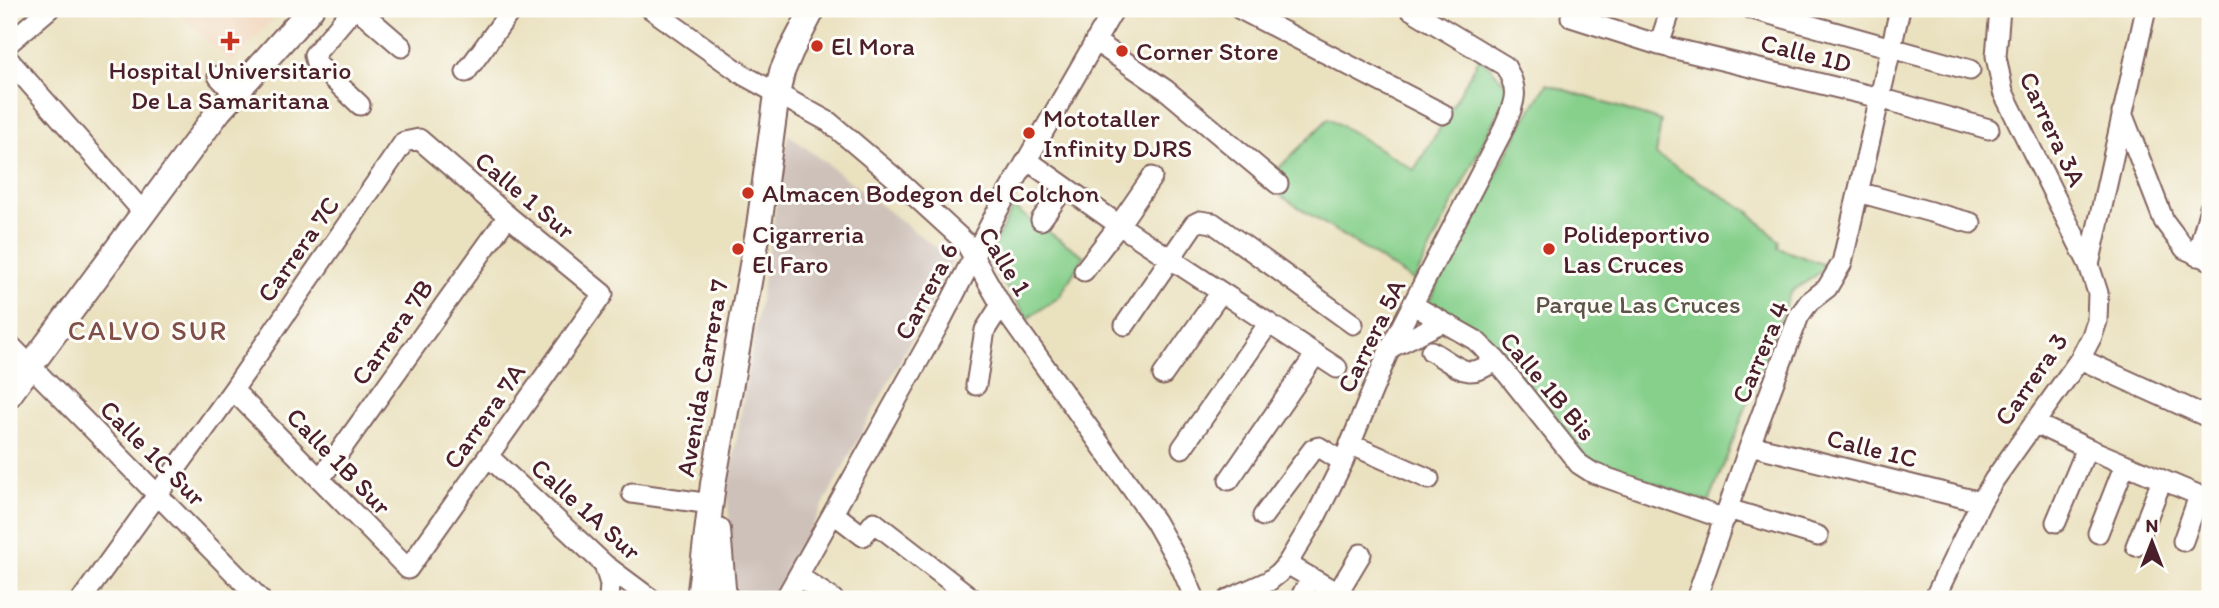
<svg xmlns="http://www.w3.org/2000/svg" width="2219" height="608" viewBox="0 0 2219 608" font-family="Itim,sans-serif">
<rect width="100%" height="100%" fill="#fdfcf7"/>
<filter id="ink" filterUnits="userSpaceOnUse"><feTurbulence type="fractalNoise" baseFrequency=".0143" numOctaves="2"/><feDisplacementMap in="SourceGraphic" scale="14" xChannelSelector="R" yChannelSelector="G"/><feConvolveMatrix kernelMatrix="1 2 1 2 8 2 1 2 1" color-interpolation-filters="sRGB"/></filter>
<filter id="wash" filterUnits="userSpaceOnUse"><feTurbulence type="fractalNoise" baseFrequency=".00686" numOctaves="4" result="noise"/><feDisplacementMap in="SourceGraphic" scale="28" xChannelSelector="R" yChannelSelector="G"/><feGaussianBlur stdDeviation="1.57" result="paint"/><feColorMatrix in="noise" values="0 0 0 0 0 0 0 0 0 0 0 0 0 0 0 0 0 1.4 0 .05"/><feComposite in="paint" operator="in"/></filter>
<g filter="url(#wash)">
<rect width="100%" height="100%" fill="#eae1bf"/>
<path fill="#f0d5bc" d="M173 9H283L232 63Z"/>
<path fill="#cec1b9" d="M788 134 953 261 773 599H736L727 496Z"/>
<path fill="#87d08c" stroke="#68785c" stroke-width="2" d="M1480 57 1510 88 1414 281 1281 196 1288 183 1275 172 1329 118 1414 170 1443 123Z
M1547 84 1661 121 1656 155 1748 211 1779 241 1778 248 1825 265C1817 279 1802 282 1790 293L1709 503 1590 461 1567 438 1498 346 1485 336 1426 307 1523 123Z
M1013 208 1084 256 1059 297 1028 318 986 259Z"/>
</g>
<g filter="url(#ink)">
<g fill="none" stroke-linecap="round" stroke-linejoin="round">
<g stroke="#82635f" stroke-width="23">
<path id="minor" d="M353 9 314 55 316 63 360 105
M358 9 402 47
M651 9 745 76 829 122 895 178 965 242 1001 305 1155 521 1181 567 1195 599
M1240 9 1443 114
M1752 9 1970 70
M1571 17 1659 45 1880 98 1989 129
M1095 41 1166 90 1278 184
M9 43 49 9
M1659 45 1671 9
M9 60 143 212
M466 72 512 9
M218 76 234 93
M2122 113 2164 221 2185 249 2210 260
M1027 160 1119 225 1337 368
M1858 192 1971 223
M1041 220 1065 187
M2197 256 2210 208
M2089 265 2146 9
M1084 271 1119 225 1152 177
M1413 305 1475 340 1496 360 1579 464 1593 473 1725 519
M1125 325 1194 224 1200 221 1213 223 1353 324
M9 344 260 599
M1390 348 1443 322
M1431 351C1459 367 1467 382 1496 360
M2080 359 2210 418
M1163 375 1221 292
M976 385 985 330 1001 305
M2034 423 2087 448 2210 500
M1350 444 1429 479
M1750 445 1981 502
M1182 448 1269 323
M488 456 604 564 651 599
M320 479 508 216
M1229 480 1316 354
M632 493 711 504
M1728 509 1818 536
M833 513 863 536 874 522 973 599
M1263 516 1313 449 1319 447 1343 462
M2056 522 2087 448
M2098 533 2125 464
M2183 541 2199 496
M2136 546 2162 480
M604 564 610 584 609 599
M1287 564 1348 599
M798 576 833 599
M1337 594 1361 554
M82 599 233 390 404 142 419 139 508 216 603 294 408 569 233 390
M785 599 939 324 994 217 1114 9
M1229 599 1269 581 1279 573 1287 564 1316 516 1343 462 1390 348 1502 132C1513 104 1522 94 1505 66L1410 9
M1300 599 1310 578
M1696 599 1750 445 1799 316 1809 302 1827 288 1842 263 1900 9
M1934 599 1981 502 1994 480 2080 359 2092 336 2097 321 2098 293 2089 265 2003 92 1996 56 2000 9"/>
</g>
<g stroke="#82635f" stroke-width="28">
<path id="major" d="M9 395 219 111 311 9
M718 530 724 599
M699 599 713 484 759 226 777 94 782 72 791 51 813 9"/>
</g>
<use href="#minor" stroke="#fff" stroke-width="19"/>
<use href="#major" stroke="#fff" stroke-width="24"/>
</g>
</g>
<g fill="#c8321e" stroke="#fdfcf7" stroke-width="2.5">
<path d="M226.5 30.5h7v7h7v7h-7v7h-7v-7h-7v-7h7z"/>
<circle cx="817" cy="46" r="7"/>
<circle cx="1122" cy="51" r="7"/>
<circle cx="1029" cy="133" r="7"/>
<circle cx="748" cy="193" r="7"/>
<circle cx="738" cy="249" r="7"/>
<circle cx="1549" cy="249" r="7"/>
</g>
<g text-anchor="middle" dominant-baseline="central" stroke-width="6" stroke-linejoin="round" paint-order="stroke">
<g font-size="26" fill="#4a1f2b" stroke="#fdfcf7" text-anchor="start">
<text x="831" y="46">El Mora</text>
<text x="1136" y="51">Corner Store</text>
<text x="230" y="70" text-anchor="middle">Hospital Universitario<tspan x="230" dy="30">De La Samaritana</tspan></text>
<text x="1043" y="118">Mototaller<tspan x="1043" dy="30">Infinity DJRS</tspan></text>
<text x="762" y="193">Almacen Bodegon del Colchon</text>
<text x="752" y="234">Cigarreria<tspan x="752" dy="30">El Faro</tspan></text>
<text x="1563" y="234">Polideportivo<tspan x="1563" dy="30">Las Cruces</tspan></text>
</g>
<g font-size="26" fill="#4a1f2b" stroke="#fdfcf7">
<text transform="translate(1806 53) rotate(14)">Calle 1D</text>
<text transform="translate(2053 129) rotate(65)">Carrera 3A</text>
<text transform="translate(525 195) rotate(40)">Calle 1 Sur</text>
<text transform="translate(298 249) rotate(-55)">Carrera 7C</text>
<text transform="translate(1005 261) rotate(58)">Calle 1</text>
<text transform="translate(926 291) rotate(-62)">Carrera 6</text>
<text transform="translate(392 332) rotate(-55)">Carrera 7B</text>
<text transform="translate(1371 336) rotate(-64)">Carrera 5A</text>
<text transform="translate(1760 352) rotate(-67)">Carrera 4</text>
<text transform="translate(702 378) rotate(-80)">Avenida Carrera 7</text>
<text transform="translate(2031 379) rotate(-55)">Carrera 3</text>
<text transform="translate(1548 386) rotate(50)">Calle 1B Bis</text>
<text transform="translate(484 416) rotate(-55)">Carrera 7A</text>
<text transform="translate(1872 448) rotate(14)">Calle 1C</text>
<text transform="translate(153 453) rotate(45)">Calle 1C Sur</text>
<text transform="translate(339 461) rotate(46)">Calle 1B Sur</text>
<text transform="translate(586 509) rotate(42)">Calle 1A Sur</text>
</g>
<g font-size="26" fill="#5c5448" stroke="#fdfcf7">
<text x="1638" y="304">Parque Las Cruces</text>
</g>
<g font-size="28" letter-spacing="2" fill="#804e49" stroke="#fdfcf7">
<text x="148" y="330">CALVO SUR</text>
</g>
</g>
<rect width="2219" height="608" fill="none" stroke="#fdfcf7" stroke-width="35"/>
<g transform="translate(2152 542)" stroke="#fdfcf7" stroke-width="5" paint-order="stroke">
<path d="M0-5L12 26L0 18L-12 26Z" fill="#4a1f2b"/>
<text y="-10" font-size="19" font-weight="bold" text-anchor="middle" fill="#4a1f2b">N</text>
</g>
</svg>
